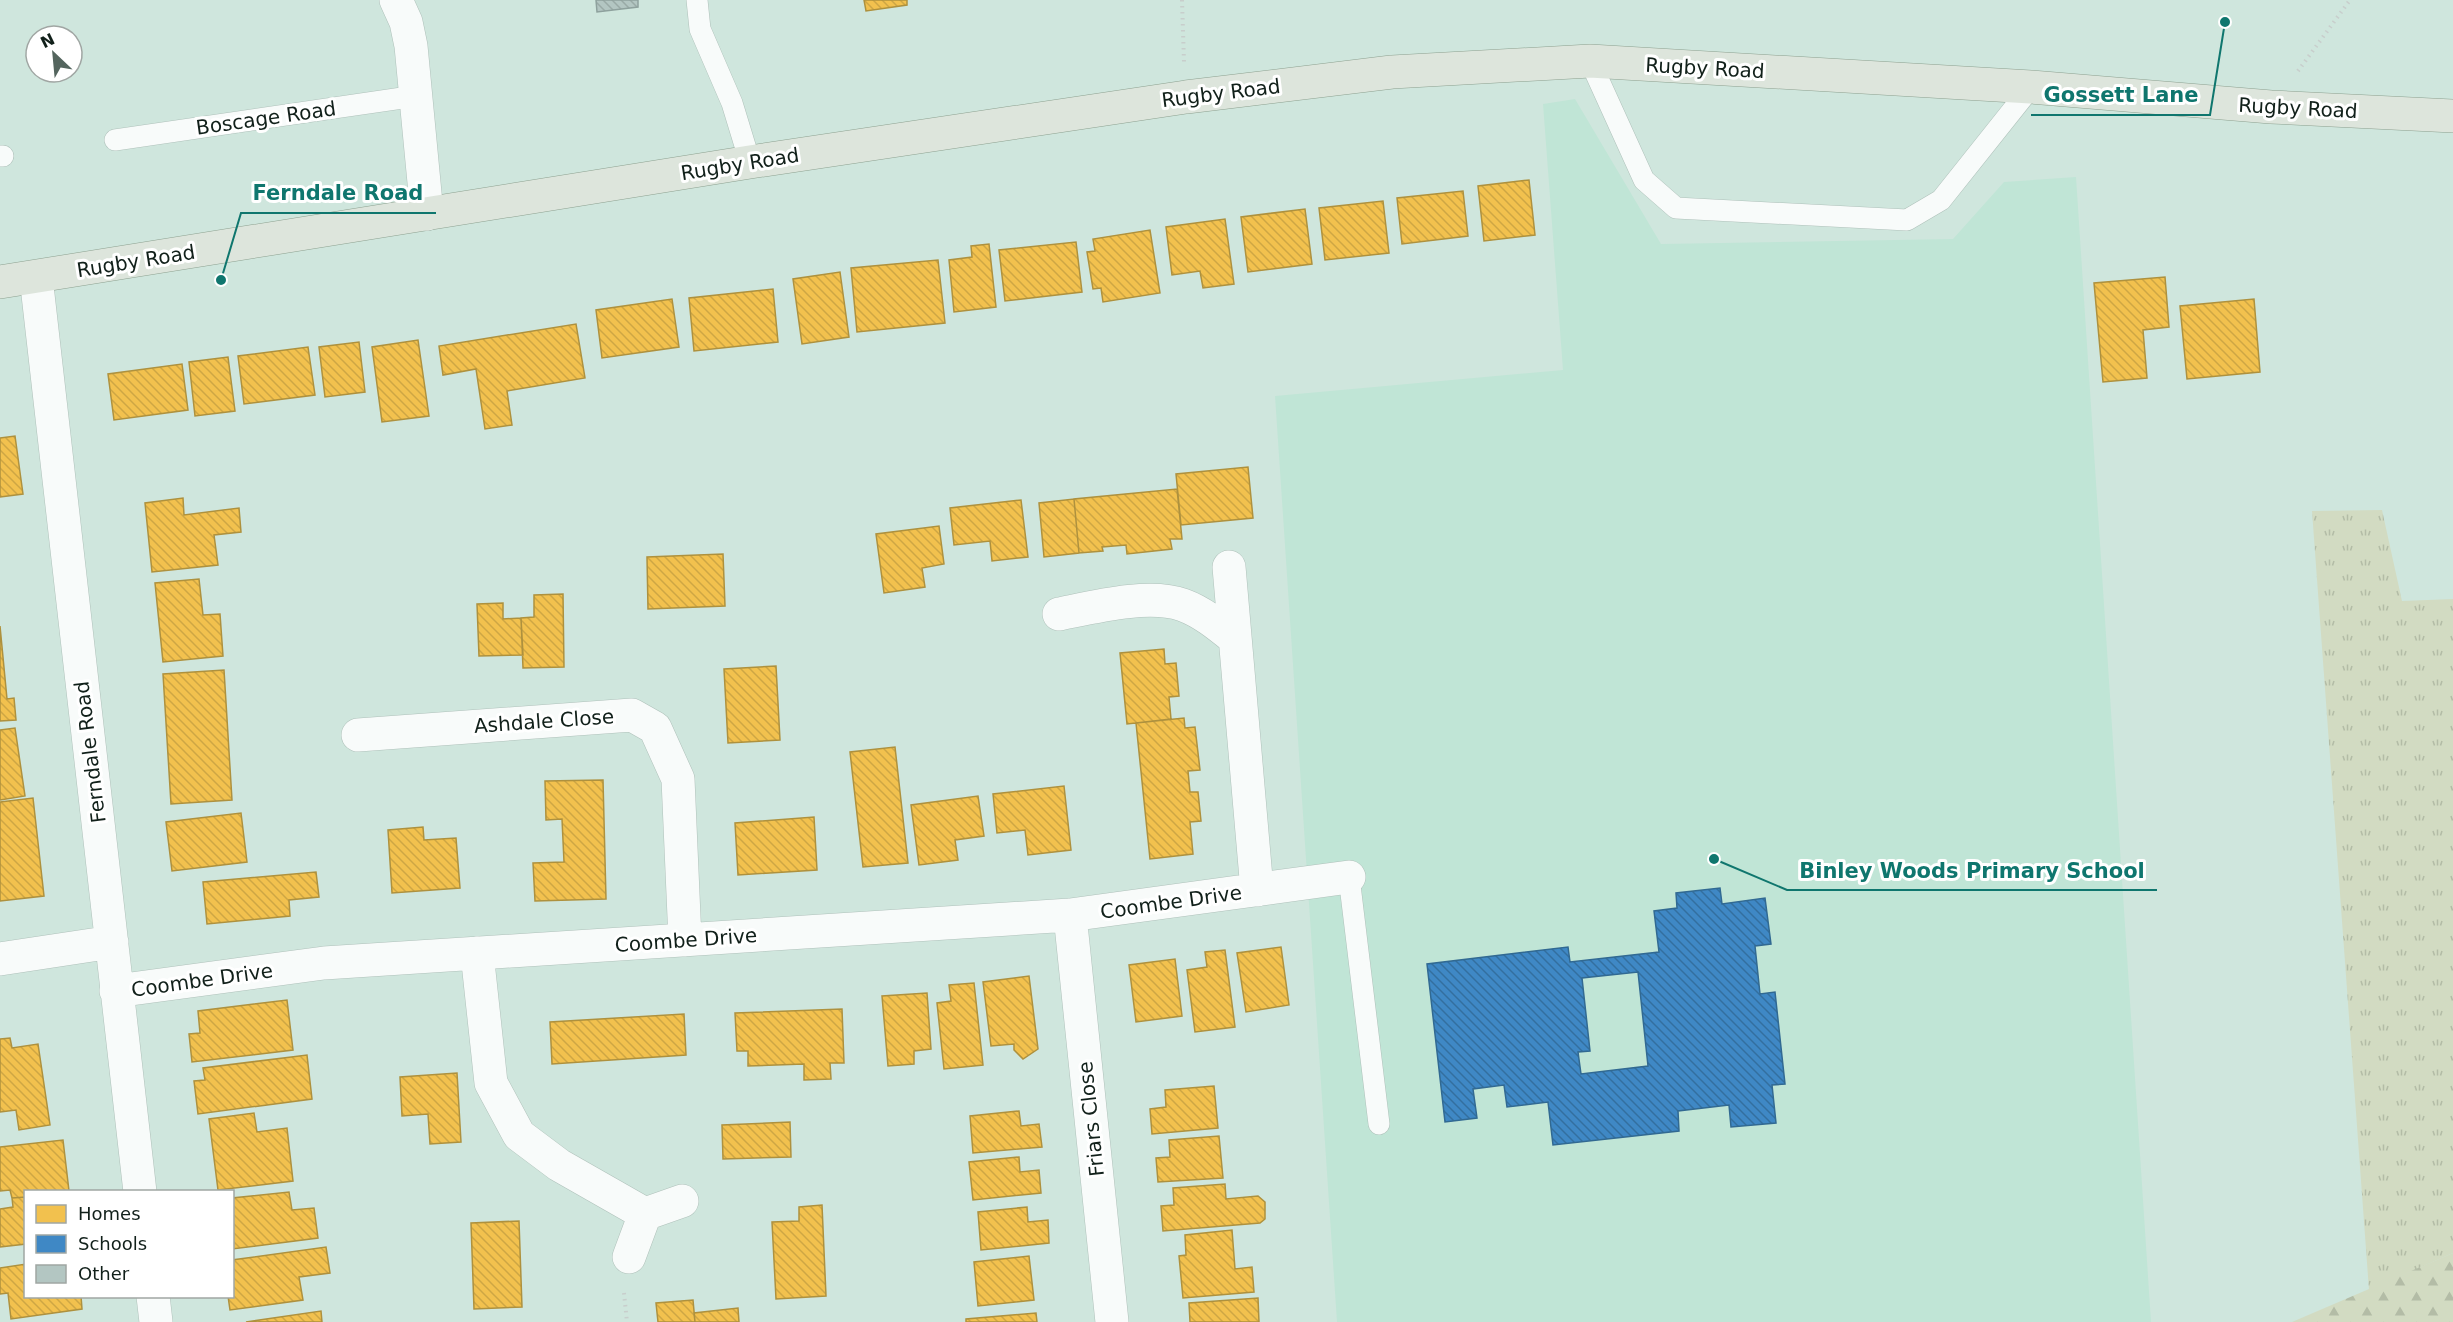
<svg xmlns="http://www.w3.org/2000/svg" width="2453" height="1322" viewBox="0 0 2453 1322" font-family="'DejaVu Sans',sans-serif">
<defs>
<pattern id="grass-tufts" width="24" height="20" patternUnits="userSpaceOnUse" patternTransform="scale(1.5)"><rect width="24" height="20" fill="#d2dbc2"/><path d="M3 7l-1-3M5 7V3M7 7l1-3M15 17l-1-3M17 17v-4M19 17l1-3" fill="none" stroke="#b3bca6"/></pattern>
<pattern id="forest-firs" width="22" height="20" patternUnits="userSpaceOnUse" patternTransform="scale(1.5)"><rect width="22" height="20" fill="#d2dbc2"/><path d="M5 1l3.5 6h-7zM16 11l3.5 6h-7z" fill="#b3bca6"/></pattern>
<pattern id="homes-back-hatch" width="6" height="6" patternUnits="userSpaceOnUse" patternTransform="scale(1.5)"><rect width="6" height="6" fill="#f2c14e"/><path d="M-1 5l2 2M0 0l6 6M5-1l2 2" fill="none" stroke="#cea644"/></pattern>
<pattern id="schools-back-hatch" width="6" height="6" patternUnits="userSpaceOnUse" patternTransform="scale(1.5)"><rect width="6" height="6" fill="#3f88c5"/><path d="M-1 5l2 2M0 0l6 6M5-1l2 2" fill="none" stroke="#336f9f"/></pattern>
<pattern id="building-back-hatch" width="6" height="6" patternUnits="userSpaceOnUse" patternTransform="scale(1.5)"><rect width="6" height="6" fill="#b3c6c2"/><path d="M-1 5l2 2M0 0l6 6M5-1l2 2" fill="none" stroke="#99aaa6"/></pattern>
</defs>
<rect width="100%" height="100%" fill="#cfe6dd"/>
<path fill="#c0e5d6" d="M1575 99 1661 244 1953 239 2004 182 2076 177 2151 1322H1337L1275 396 1563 370 1543 104Z"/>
<path fill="url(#grass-tufts)" d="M2382 510 2402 601 2453 599V1253L2369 1290 2312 511Z"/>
<path fill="url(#forest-firs)" d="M2453 1253V1322H2292Z"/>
<path fill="url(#homes-back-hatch)" stroke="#ae913e" stroke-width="1.5" d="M864 0H907V5L866 11Z
M1529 180 1535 235 1484 241 1478 186Z
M1463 191 1468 236 1402 244 1397 198Z
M1383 201 1389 253 1325 260 1319 208Z
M1305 209 1312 264 1248 272 1241 217Z
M1225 219 1234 284 1203 288 1200 271 1172 275 1166 227Z
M1150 230 1160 293 1103 302 1101 288 1093 289 1087 252 1095 251 1093 239Z
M1076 242 1082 292 1005 301 999 250Z
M989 244 996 307 954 312 949 260 972 257 971 246Z
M938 260 945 323 857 332 851 268Z
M840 272 849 337 802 344 793 279Z
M2165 277 2169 327 2143 330 2147 378 2103 382 2094 283Z
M773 289 778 342 694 351 689 298Z
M672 299 679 347 602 358 596 310Z
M2254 299 2260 372 2187 379 2180 306Z
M576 324 585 378 507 391 512 425 485 429 476 369 443 375 439 346Z
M418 340 429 416 382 422 372 347Z
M359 342 365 392 325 397 319 347Z
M308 347 315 395 244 404 238 356Z
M228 357 235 411 195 416 189 362Z
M182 364 188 410 114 420 108 374Z
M15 436 23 494 0 497V438Z
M1248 467 1253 518 1181 525 1176 474Z
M1177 489 1182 539H1170L1172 549 1127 554 1126 545 1102 547 1103 551 1079 553 1074 499Z
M183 498 184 515 239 508 241 532 214 535 218 565 152 572 145 503Z
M1074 499 1079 553 1044 557 1039 503Z
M1021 500 1028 557 992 561 990 541 954 545 950 508Z
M939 526 944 564 922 568 925 587 884 593 876 534Z
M723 554 725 606 648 609 647 557Z
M199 579 203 615 220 614 223 656 163 662 155 583Z
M563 594 564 667 523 668 521 618 534 617V595Z
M503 603V619L521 618 523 655 479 656 477 604Z
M0 626 7 699 14 698 16 720 0 721Z
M1164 649 1165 664 1176 663 1179 696 1169 697 1171 719 1127 724 1120 653Z
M776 666 780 740 728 743 724 669Z
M224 670 232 800 171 804 163 674Z
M1184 718 1185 728 1195 727 1200 770 1188 771 1190 792H1198L1201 821 1190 822 1193 854 1150 859 1136 723Z
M15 728 25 796 0 800V730Z
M895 747 908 863 863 867 850 752Z
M603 780 606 899 535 901 533 863 564 862 562 819 546 820 545 781Z
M1064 786 1071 850 1028 855 1025 830 997 833 993 794Z
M978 796 984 836 955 840 958 860 919 865 911 805Z
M33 798 44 896 0 901V802Z
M241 813 247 862 172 871 166 822Z
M814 817 817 870 738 875 735 823Z
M423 827 424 840 456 838 460 888 392 893 388 830Z
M316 872 319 897 289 900 290 916 207 924 203 882Z
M1281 947 1289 1005 1246 1012 1237 953Z
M1225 950 1235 1027 1195 1032 1187 970 1207 967 1205 952Z
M1175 959 1182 1016 1136 1022 1129 965Z
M1029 976 1038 1049 1023 1059 1014 1050V1044L991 1046 983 982Z
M974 983 983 1065 944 1069 937 1003 951 1001 949 985Z
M927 993 931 1049 914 1051V1064L888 1066 882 996Z
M287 1000 293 1050 192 1062 189 1034 200 1033 198 1011Z
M842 1009 844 1063H830L831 1079 804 1080V1064L748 1066V1051H737L735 1013Z
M684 1014 686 1055 552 1064 550 1022Z
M10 1038 12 1048 38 1044 50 1125 19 1130 16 1110 0 1112V1039Z
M307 1055 312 1099 198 1114 194 1081 205 1080 203 1068Z
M457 1073 461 1142 430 1144 428 1114 402 1116 400 1077Z
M1214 1086 1218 1128 1152 1134 1150 1109 1166 1107 1165 1090Z
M1019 1111 1021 1126 1039 1124 1042 1147 973 1153 970 1116Z
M254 1113 257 1132 287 1128 293 1181 218 1190 209 1119Z
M790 1122 791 1157 723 1159 722 1125Z
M1219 1136 1223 1178 1158 1182 1156 1158 1170 1157 1169 1140Z
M63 1140 69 1191 26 1192V1197L12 1198 10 1190 0 1191V1147Z
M1019 1157 1020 1172 1039 1170 1041 1193 973 1200 969 1162Z
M1225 1184 1226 1199 1258 1196 1265 1202V1219L1260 1223 1163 1231 1161 1206 1174 1205 1173 1188Z
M289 1192 292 1210 314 1208 318 1238 232 1249V1198Z
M26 1197V1244L0 1247V1209L13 1207 12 1198Z
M822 1205 826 1296 776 1299 772 1222 799 1221V1207Z
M1027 1207 1028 1222 1048 1220 1049 1243 981 1250 978 1212Z
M519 1221 522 1307 474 1309 471 1223Z
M1232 1230 1235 1269 1252 1267 1254 1292 1183 1298 1179 1256 1186 1255 1185 1235Z
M326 1247 330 1273 299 1277 303 1300 230 1310 228 1296H232V1260Z
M1029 1256 1034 1300 978 1306 974 1262Z
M26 1264V1296H81L82 1309 11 1319 8 1293 0 1294V1268Z
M1258 1298 1259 1322H1190L1189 1303Z
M693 1300 695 1322H658L656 1303Z
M738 1308 739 1322H695L694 1313Z
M321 1311 322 1322H246Z
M1036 1313 1037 1322H966V1319Z"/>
<path fill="url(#schools-back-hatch)" stroke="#316992" stroke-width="1.5" fill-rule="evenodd" d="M1720 888 1722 904 1765 898 1771 944 1755 946 1760 994 1775 992 1785 1084 1772 1085 1776 1123 1731 1127 1729 1105 1678 1111 1679 1131 1553 1145 1548 1102 1507 1107 1504 1085 1473 1089 1477 1118 1445 1122 1427 964 1568 947 1570 962 1659 952 1654 911 1677 908 1676 893ZM1638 972 1648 1066 1581 1074 1578 1052 1590 1051 1582 978Z"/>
<path fill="url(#building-back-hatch)" stroke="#8ea19d" stroke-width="1.5" d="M596 0H638V7L597 12Z"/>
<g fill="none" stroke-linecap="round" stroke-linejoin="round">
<g stroke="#afc1ba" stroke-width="22">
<path id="lane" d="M697 0 700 29 732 103 750 162
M1590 61 1644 180 1676 208 1907 220 1941 200 2031 87
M115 140 416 96
M0 156H3
M1349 877 1379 1124"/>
</g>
<g stroke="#afc1ba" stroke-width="34">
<path id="street" d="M396 0 406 22 411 46 427 214
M36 277 140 1192
M1229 567 1257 890
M1059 614C1094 607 1149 593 1183 605 1202 612 1218 625 1234 638
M358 735 632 715 655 728 678 779 685 940
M1070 915 1112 1322
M477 953 491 1083 519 1135 559 1165 645 1214
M0 959 112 942
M116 991 324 963 1070 915 1349 877
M629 1257 645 1214 682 1201
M153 1296 156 1322"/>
</g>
<g stroke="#8da190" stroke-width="34">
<path id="primary" d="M0 282 750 162 1186 97 1392 72 1590 61 2031 87 2271 107 2453 116"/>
</g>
<path stroke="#c8cecc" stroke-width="4" stroke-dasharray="1.5 4.5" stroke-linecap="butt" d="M1182 0 1184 62
M2298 71 2350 0
M624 1293 627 1322"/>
<use href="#lane" stroke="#f8fbfa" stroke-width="21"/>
<use href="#street" stroke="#f8fbfa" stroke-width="33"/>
<use href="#primary" stroke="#dde5dc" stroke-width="33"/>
</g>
<g text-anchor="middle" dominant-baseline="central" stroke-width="6" stroke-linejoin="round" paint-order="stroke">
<g font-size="20" fill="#11201a" stroke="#fff">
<text transform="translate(1705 68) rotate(3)">Rugby Road</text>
<text transform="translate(1221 93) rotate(-7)">Rugby Road</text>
<text transform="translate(2298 108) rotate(3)">Rugby Road</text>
<text transform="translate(266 118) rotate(-8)">Boscage Road</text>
<text transform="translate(740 164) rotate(-9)">Rugby Road</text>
<text transform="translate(136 261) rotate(-9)">Rugby Road</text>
<text transform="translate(544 721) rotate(-4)">Ashdale Close</text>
<text transform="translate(90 752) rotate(-97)">Ferndale Road</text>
<text transform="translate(1171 902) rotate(-8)">Coombe Drive</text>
<text transform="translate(686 940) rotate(-4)">Coombe Drive</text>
<text transform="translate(202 980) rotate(-8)">Coombe Drive</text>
<text transform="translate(1091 1119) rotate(-96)">Friars Close</text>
</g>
</g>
<path fill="none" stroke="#0f766e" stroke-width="2" d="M2225 22L2210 115H2031M221 280L241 213H436M1714 859L1787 890H2157"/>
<g fill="#0f766e" stroke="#fff" stroke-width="2">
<circle cx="2225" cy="22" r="6"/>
<circle cx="221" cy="280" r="6"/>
<circle cx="1714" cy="859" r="6"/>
</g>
<g font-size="21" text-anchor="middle" font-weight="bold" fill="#0f766e" stroke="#fff" stroke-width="6" stroke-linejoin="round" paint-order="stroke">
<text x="2121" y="102">Gossett Lane</text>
<text x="338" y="200">Ferndale Road</text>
<text x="1972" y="878">Binley Woods Primary School</text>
</g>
<rect x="24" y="1190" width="210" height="108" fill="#ffffff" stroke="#a0a6a3" stroke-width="1.5"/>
<rect x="36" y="1205" width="30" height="18" fill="#f2c14e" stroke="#a0a6a3" stroke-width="1.5"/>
<text x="78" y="1220" font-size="18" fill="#11201a">Homes</text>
<rect x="36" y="1235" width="30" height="18" fill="#3f88c5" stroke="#a0a6a3" stroke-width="1.5"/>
<text x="78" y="1250" font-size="18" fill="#11201a">Schools</text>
<rect x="36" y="1265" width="30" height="18" fill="#b3c6c2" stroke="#a0a6a3" stroke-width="1.5"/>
<text x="78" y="1280" font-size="18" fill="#11201a">Other</text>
<g transform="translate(54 54) rotate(334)"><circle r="28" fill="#ffffff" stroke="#a0a6a3" stroke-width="1.5"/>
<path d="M0-4.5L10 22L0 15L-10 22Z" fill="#54655e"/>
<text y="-9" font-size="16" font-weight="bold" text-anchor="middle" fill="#11201a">N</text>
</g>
</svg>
